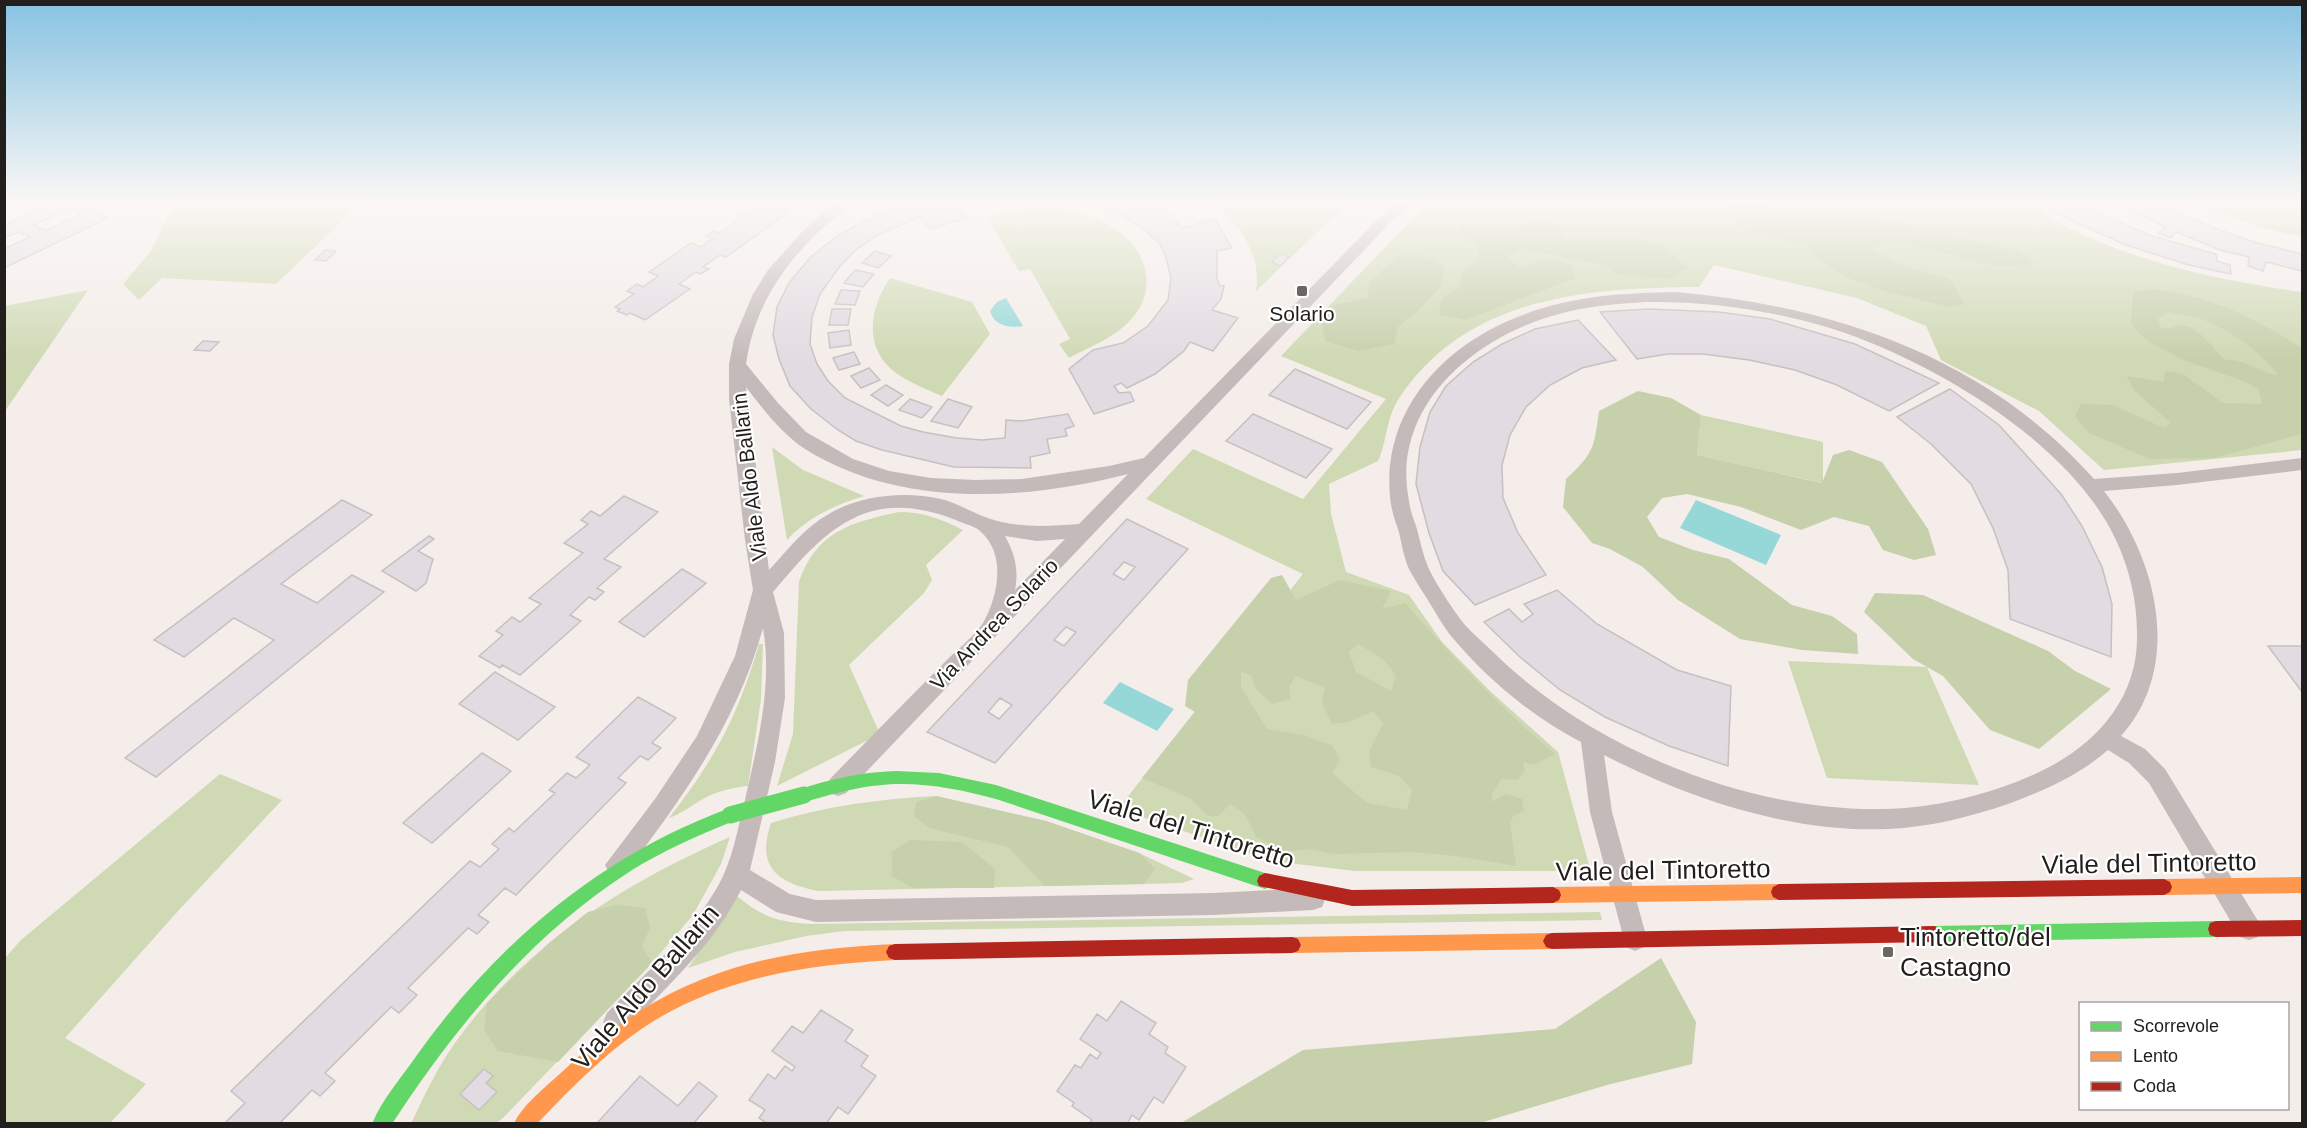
<svg xmlns="http://www.w3.org/2000/svg" width="2307" height="1128" viewBox="0 0 2307 1128" font-family="Helvetica,sans-serif">
<rect width="100%" height="100%" fill="#f4ede9"/>
<path fill="#cfd9b4" d="M174 203H361L276 284 162 278 139 300 123 284 151 251Z
M1213 203H1351L1331 219 1256 291C1262 256 1240 224 1213 203Z
M1433 203H2031C2042 211 2053 220 2065 226 2138 263 2222 281 2302 292V450L2104 470 2039 411 1941 360 1926 326 1857 298 1714 265 1699 287C1587 288 1465 296 1398 400 1386 419 1387 442 1378 461L1329 484 1331 514 1346 572 1409 595 1442 642 1490 691 1558 752 1589 865 1586 871H1355L1272 861 1118 809 1303 574 1146 499 1193 449 1303 499 1386 399 1281 356 1415 216Z
M2191 203H2302V237L2256 226Z
M1034 208C1077 209 1133 222 1145 269 1149 287 1145 302 1134 316 1117 337 1091 346 1069 358L1059 344 1070 339 1030 269 1019 271 987 217Z
M890 278 972 302 990 334 942 396C926 389 910 383 896 373 863 349 869 308 890 278Z
M88 290 5 411V306Z
M1701 415 1823 442V483L1697 455Z
M772 447 803 470 864 496C835 505 808 517 787 540Z
M899 512C923 512 941 519 963 530L926 565 932 580 924 593 849 665 880 734 777 786 793 734 799 582C816 532 851 522 899 512Z
M759 644H763L761 699 748 786C730 788 713 792 698 802 688 808 680 814 669 818 715 759 738 716 759 644Z
M1788 661 1927 667 1979 785 1827 778Z
M220 774 282 800 178 911 65 1038 146 1084 110 1123H5V958L21 940Z
M936 796 1046 821 1139 853 1194 879 1182 883 1144 884 818 891C777 883 756 867 771 823 825 806 880 799 936 796Z
M730 837 721 864 693 915 652 963 504 1117 497 1123 411 1124C424 1096 437 1068 455 1043 524 946 623 884 730 837Z
M737 896C762 917 778 922 811 924L1600 912 1602 920 844 931 806 936 735 952 688 968Z"/>
<path fill="#c6d0ab" fill-rule="evenodd" d="M1753 203 1794 214 1825 210 1861 212 1940 234 2020 251 2034 264C2021 265 2006 267 1992 265 1955 259 1906 235 1870 249L1907 267 1950 279 1965 304 1949 307 1887 292 1843 276 1819 260 1806 244 1751 232 1724 217 1721 204Z
M1535 221 1559 225 1564 239H1638L1664 246 1688 268 1669 279 1619 275 1605 265 1520 249 1508 257 1521 269 1547 259 1570 265 1576 278 1465 320 1440 315C1438 299 1446 294 1459 288L1462 273 1479 258 1475 243 1457 234 1460 226C1490 223 1505 234 1535 221Z
M1419 254 1444 266 1441 286 1419 310 1398 327 1394 344 1358 351 1325 341 1321 321 1335 305 1368 298 1369 282 1399 256Z
M2153 289C2169 292 2186 294 2203 299 2238 310 2271 328 2302 348V434L2214 458 2150 459 2089 433 2075 417 2081 404 2113 405 2164 428 2171 423 2134 390 2127 376 2164 382 2165 371 2183 374 2223 403 2262 404 2259 390 2249 383 2183 360 2146 340 2131 324 2133 292ZM2168 312C2179 315 2193 316 2204 320 2231 331 2261 352 2278 375 2256 372 2250 360 2225 360 2211 347 2192 314 2170 329L2160 327 2158 319Z
M1638 391 1671 398 1701 415 1697 455 1822 483 1833 455 1849 450 1882 462 1928 529 1936 555 1914 560 1883 550 1869 526 1834 517 1801 530 1741 507 1687 494 1662 498 1647 517 1659 537 1693 550 1729 559 1792 605 1832 616 1857 634 1858 654 1802 650 1740 639 1678 600 1643 567 1610 549 1592 543 1563 507 1566 479C1594 453 1594 448 1599 411Z
M1282 575 1296 600 1340 580 1391 591 1382 609 1405 603C1452 656 1500 708 1555 754L1534 765 1523 762 1525 771 1517 780 1501 779 1492 794V802L1506 794 1522 799 1524 811 1513 816 1510 823 1516 866 1457 856 1411 852 1335 854 1308 849 1285 852 1256 837 1245 814 1230 804 1218 816H1208L1190 798 1142 778 1195 712 1185 706 1188 680 1271 578ZM1358 644C1376 656 1386 656 1396 677L1391 691 1356 672 1349 652ZM1241 672 1251 675 1255 688 1272 704 1291 699 1289 687 1296 676 1325 688 1322 703 1332 724 1348 722 1374 711 1383 724 1369 751 1371 767 1399 776 1412 790 1407 810 1367 803 1332 773 1340 760 1333 746 1304 735 1267 729 1241 687Z
M1875 593 1923 595 2048 651 2075 671 2111 689 2039 749 1990 730 1943 676 1913 659 1864 612Z
M936 796 1046 821 1139 853 1155 869 1144 884 1045 886 1008 847 929 828 914 816 916 802Z
M910 840 962 842 995 869 994 888H913L892 876V852Z
M616 905 645 908 650 928 642 946 652 963 558 1062 498 1051 484 1030 487 1003 550 942 588 912Z
M1661 958 1696 1022 1692 1064 1607 1085 1480 1123H1181L1303 1050 1555 1029Z"/>
<path fill="#96d7d8" d="M1006 298 1023 326C1009 328 994 326 990 311L997 302Z
M1696 500 1781 535 1766 565 1680 528Z
M1120 682 1174 709 1157 731 1103 703Z"/>
<path fill="#e2dbe2" stroke="#c5c1c1" stroke-width="1.5" fill-rule="evenodd" d="M50 203H87L92 209 108 218 4 268V249L30 237 19 232 4 238V225L38 209 41 211 47 208 43 206ZM70 208 80 214 45 231 34 225Z
M659 203H691L680 210Z
M757 203H795L784 210 789 212 726 257 720 255 703 267 709 269 701 274 696 272 679 284 690 289 645 320 630 313 627 315 617 311 620 309 615 307 634 294 627 291 637 284 643 287 658 276 649 272 691 243 700 247 712 239 706 236 714 231 719 233 741 218 736 216 746 210 752 212 762 205Z
M906 203H958L967 218 930 229 919 217 878 235 857 249 840 266 820 294 812 317 810 344 817 364 828 381 845 398 901 426 923 432 957 438 982 440 1005 438 1006 420 1022 421 1068 414 1074 426 1065 429 1067 436 1047 439 1050 453 1030 457 1031 468 954 467 882 450 856 441 838 430 811 409 790 386 779 359 773 335 777 307 789 283 810 258 833 239 865 220Z
M1088 203H1156L1165 210 1182 228 1215 219 1232 248 1217 251V279L1220 286H1224L1221 299 1212 310 1238 318 1213 351 1190 342 1184 351 1155 374 1127 388 1121 383 1114 386 1119 393 1130 392 1134 401 1094 414 1069 369 1093 350 1123 343 1148 326 1168 300 1171 277 1165 254 1159 243 1146 231 1119 213Z
M2040 203H2075L2152 236 2216 254 2217 261 2230 265 2231 274 2189 265 2126 245 2066 218Z
M2119 203H2157L2217 229 2254 242 2302 254V271L2266 262 2263 271 2248 266 2249 257 2220 250 2176 232 2171 238 2158 233 2165 227Z
M325 250 336 251 326 261 315 260Z
M875 251 891 256 878 268 862 263Z
M1280 254 1289 257 1280 266 1272 262Z
M855 270 874 274 863 287 844 283Z
M841 290 860 291 855 305 835 304Z
M832 309H851L848 325H829Z
M1649 309 1719 312 1770 319 1855 344 1939 383 1889 411 1837 385 1795 370 1749 360 1703 354H1668L1637 359 1600 312Z
M1578 320 1616 360 1582 368 1550 385 1526 407 1510 435 1502 465 1503 498 1518 533 1546 575 1475 605 1443 571 1429 533 1416 484 1420 447 1430 412 1446 386 1473 362 1502 344 1535 329Z
M849 330 851 345 830 348 828 333Z
M203 341 219 342 210 351 194 350Z
M854 352 860 364 839 370 833 358Z
M869 368 880 380 861 388 851 376Z
M1295 369 1371 402 1347 429 1269 395Z
M886 385 903 395 888 406 871 395Z
M1950 389 1999 425 2061 494 2082 526 2102 567 2112 604 2111 657 2010 619 2008 570 1993 528 1971 484 1931 444 1897 417Z
M910 399 932 407 922 418 899 410Z
M948 399 972 407 958 428 931 421Z
M1253 414 1332 449 1306 478 1226 441Z
M624 496 658 512 604 559 621 567 597 588 604 592 595 600 589 597 570 615 581 621 520 675 502 665 500 668 479 656 503 635 496 631 512 617 520 622 541 604 529 598 583 553 564 543 588 524 581 520 591 511 600 516Z
M342 500 372 515 281 584 317 603 352 575 384 592 156 777 125 758 274 640 234 618 184 657 154 640Z
M1127 519 1188 549 995 763 927 732ZM1124 562 1135 567 1124 580 1113 574ZM1066 627 1076 632 1064 646 1054 640ZM1000 698 1012 705 999 719 988 712Z
M429 536 434 539 418 551 433 559 426 583 416 591 382 571Z
M682 569 706 583 644 637 619 622Z
M1557 590 1597 624 1677 670 1731 686 1728 766 1669 746 1605 717 1560 690 1520 657 1484 622 1509 609 1522 622 1533 614 1524 604Z
M2268 646H2302V692Z
M495 672 555 707 518 740 459 704Z
M638 697 676 718 652 743 661 748 648 760 640 756 618 778 626 783 516 895 505 888 478 915 489 922 477 934 468 928 408 988 417 995 399 1013 391 1007 325 1073 335 1081 320 1096 312 1090 281 1122 282 1124H224L245 1103 231 1091 470 861 480 867 499 849 492 844 509 828 514 832 555 793 549 790 567 773 576 778 590 765 576 757Z
M482 753 511 771 432 843 403 823Z
M1121 1001 1156 1023 1149 1034 1168 1047 1165 1053 1186 1067 1163 1103 1154 1097 1139 1120 1132 1115 1127 1124H1093L1090 1122 1092 1120 1072 1106 1074 1103 1057 1091 1075 1065 1081 1068 1090 1054 1097 1059 1101 1053 1080 1039 1097 1014 1107 1021Z
M821 1010 853 1030 845 1041 868 1056 861 1066 876 1076 848 1114 838 1107 826 1124H768L759 1118 765 1110 749 1100 768 1074 775 1079 785 1066 792 1071 795 1067 772 1051 792 1026 803 1033Z
M484 1069 493 1076 486 1083 497 1092 479 1110 460 1094Z
M640 1076 678 1106 699 1082 717 1096 693 1124H601L598 1122Z"/>
<g fill="none" stroke-linecap="round" stroke-linejoin="round">
<path fill="#c5baba" fill-rule="evenodd" d="M833 203H849C839 216 824 226 812 238 777 274 753 314 746 364L778 403 806 432 853 459 889 471 931 478 976 480 1022 479 1109 466 1144 458 1381 216 1396 203H1412L1391 222 846 793 838 796 830 793 827 786 830 779C867 741 904 703 942 665 953 653 975 636 983 623 998 597 1007 554 980 531 976 527 968 525 963 523 933 510 899 502 866 513 826 527 800 561 773 592L784 633 785 698 775 762 750 870 790 894 816 900 1213 893 1313 888 1322 891 1325 899 1322 907 1313 910 1213 915 816 922 776 912 741 890C714 945 666 987 625 1031L616 1035 607 1031 603 1022 607 1013C645 973 690 935 718 886 732 861 737 832 744 804 757 747 773 686 763 628 738 720 683 798 625 873L617 876 609 873 605 865 655 799 697 736 735 656 753 590 745 540 729 399V364L734 339 753 294 768 270 801 233ZM746 387C763 409 781 433 805 449 899 508 1024 501 1128 474L1079 524C1049 526 1018 529 988 518 973 513 957 503 941 499 899 490 849 496 814 524 797 537 784 554 769 570ZM1005 536 1037 541 1065 539 1015 590C1019 570 1015 554 1005 536Z
M1676 292C1833 306 1986 357 2094 479L2177 473 2302 458V470L2177 485 2104 491C2157 558 2184 666 2121 736L2145 749 2165 769 2258 921 2261 929 2258 937 2249 940 2240 937 2149 783 2129 763 2108 750C2078 776 2045 790 2008 804 1970 817 1930 827 1888 829 1791 833 1689 799 1604 755L1612 812 1647 939 1644 947 1635 951 1626 947 1590 812 1581 742C1532 717 1486 678 1451 636 1443 626 1436 613 1429 602 1423 592 1416 582 1410 571 1404 559 1402 545 1399 532 1395 521 1391 509 1390 497 1382 410 1444 345 1520 316 1569 296 1623 293 1676 292ZM1646 302C1708 301 1770 310 1830 328 1929 359 2069 441 2115 538 2129 567 2137 600 2137 633 2139 700 2093 748 2035 774 1988 795 1935 808 1883 809 1747 812 1589 747 1493 652 1484 643 1473 634 1465 625 1453 610 1436 584 1428 567 1423 555 1420 541 1417 529 1414 520 1410 511 1409 501 1390 405 1476 336 1559 314 1587 306 1617 304 1646 302Z"/>
<path fill="#63d668" fill-rule="evenodd" d="M896 771 939 773 996 785 1265 873 1271 876 1273 881 1271 886 1265 889 996 799C956 788 914 780 872 786 849 789 826 796 804 802L798 800 796 795 798 790C829 779 863 772 896 771Z
M730 808 736 810 738 815 736 820C699 835 662 851 629 872 530 936 456 1026 392 1124H372C382 1099 402 1077 417 1055 496 944 601 855 730 808Z
M2216 921 2222 923 2224 929 2222 935 2216 937 1934 942 1928 940 1925 934 1928 928 1934 926Z"/>
<path fill="#ff974d" fill-rule="evenodd" d="M2302 877V893L2164 895 2158 892 2156 887 2158 882 2164 879Z
M1779 884 1785 887 1787 892 1785 897 1779 900 1553 903 1547 900 1545 895 1547 890 1553 887Z
M1552 933 1558 935 1561 941 1558 947 1552 949 1292 953 1286 951 1283 945 1286 939 1292 937Z
M895 944 901 946 904 952 901 958 895 960C812 964 730 976 657 1019 612 1046 573 1086 537 1124H514C521 1106 549 1084 563 1071 664 976 759 950 895 944Z"/>
<path fill="#b3261e" fill-rule="evenodd" d="M1265 873 1352 890 1553 887 1559 890 1561 895 1559 900 1553 903 1352 906 1259 886 1257 881 1259 876Z
M2164 879 2170 882 2172 887 2170 892 2164 895 1779 900 1773 897 1771 892 1773 887 1779 884Z
M2302 920V936L2216 937 2210 935 2208 929 2210 923 2216 921Z
M1934 926 1940 928 1943 934 1940 940 1934 942 1552 949 1546 947 1543 941 1546 935 1552 933Z
M1292 937 1298 939 1301 945 1298 951 1292 953 895 960 889 958 886 952 889 946 895 944Z"/>
<path stroke="#63d668" stroke-width="17" d="M730 815 804 795"/>
</g>
<linearGradient id="sky" x2="0" y2="1"><stop stop-color="#87c2e2"/><stop offset="0.56" stop-color="#faf7f5"/><stop offset="1" stop-color="#faf7f5" stop-opacity="0"/></linearGradient>
<rect width="2307" height="361" fill="url(#sky)"/>
<g fill="#6c6663" stroke="#fff" stroke-width="2">
<rect x="1296" y="285" width="12" height="12" rx="3"/>
<rect x="1882" y="946" width="12" height="12" rx="3"/>
</g>
<g text-anchor="middle" dominant-baseline="central" stroke-width="4.5" stroke-linejoin="round" paint-order="stroke">
<g font-size="21" fill="#221e1b" stroke="#fff">
<text x="1302" y="313">Solario</text>
</g>
<g font-size="21" fill="#221e1b" stroke="#fff">
<text transform="translate(749 477) rotate(-97)">Viale Aldo Ballarin</text>
<text transform="translate(994 624) rotate(-46)">Via Andrea Solario</text>
</g>
<g font-size="26" fill="#221e1b" stroke="#fff">
<text transform="translate(1191 829) rotate(17)">Viale del Tintoretto</text>
<text transform="translate(2149 863) rotate(-1)">Viale del Tintoretto</text>
<text transform="translate(1663 870) rotate(-1)">Viale del Tintoretto</text>
<text transform="translate(645 987) rotate(-49)">Viale Aldo Ballarin</text>
</g>
<g font-size="26" fill="#221e1b" stroke="#fff" text-anchor="start">
<text x="1900" y="937">Tintoretto/del<tspan x="1900" dy="30">Castagno</tspan></text>
</g>
</g>
<rect width="2307" height="1128" fill="none" stroke="#221e1b" stroke-width="12"/>
<rect x="2079" y="1002" width="210" height="108" fill="#ffffff" stroke="#a7a5a4" stroke-width="1.5"/>
<rect x="2091" y="1022" width="30" height="9" fill="#63d668" stroke="#a7a5a4" stroke-width="1.5"/>
<text x="2133" y="1032" font-size="18" fill="#221e1b">Scorrevole</text>
<rect x="2091" y="1052" width="30" height="9" fill="#ff974d" stroke="#a7a5a4" stroke-width="1.5"/>
<text x="2133" y="1062" font-size="18" fill="#221e1b">Lento</text>
<rect x="2091" y="1082" width="30" height="9" fill="#b3261e" stroke="#a7a5a4" stroke-width="1.5"/>
<text x="2133" y="1092" font-size="18" fill="#221e1b">Coda</text>
</svg>
